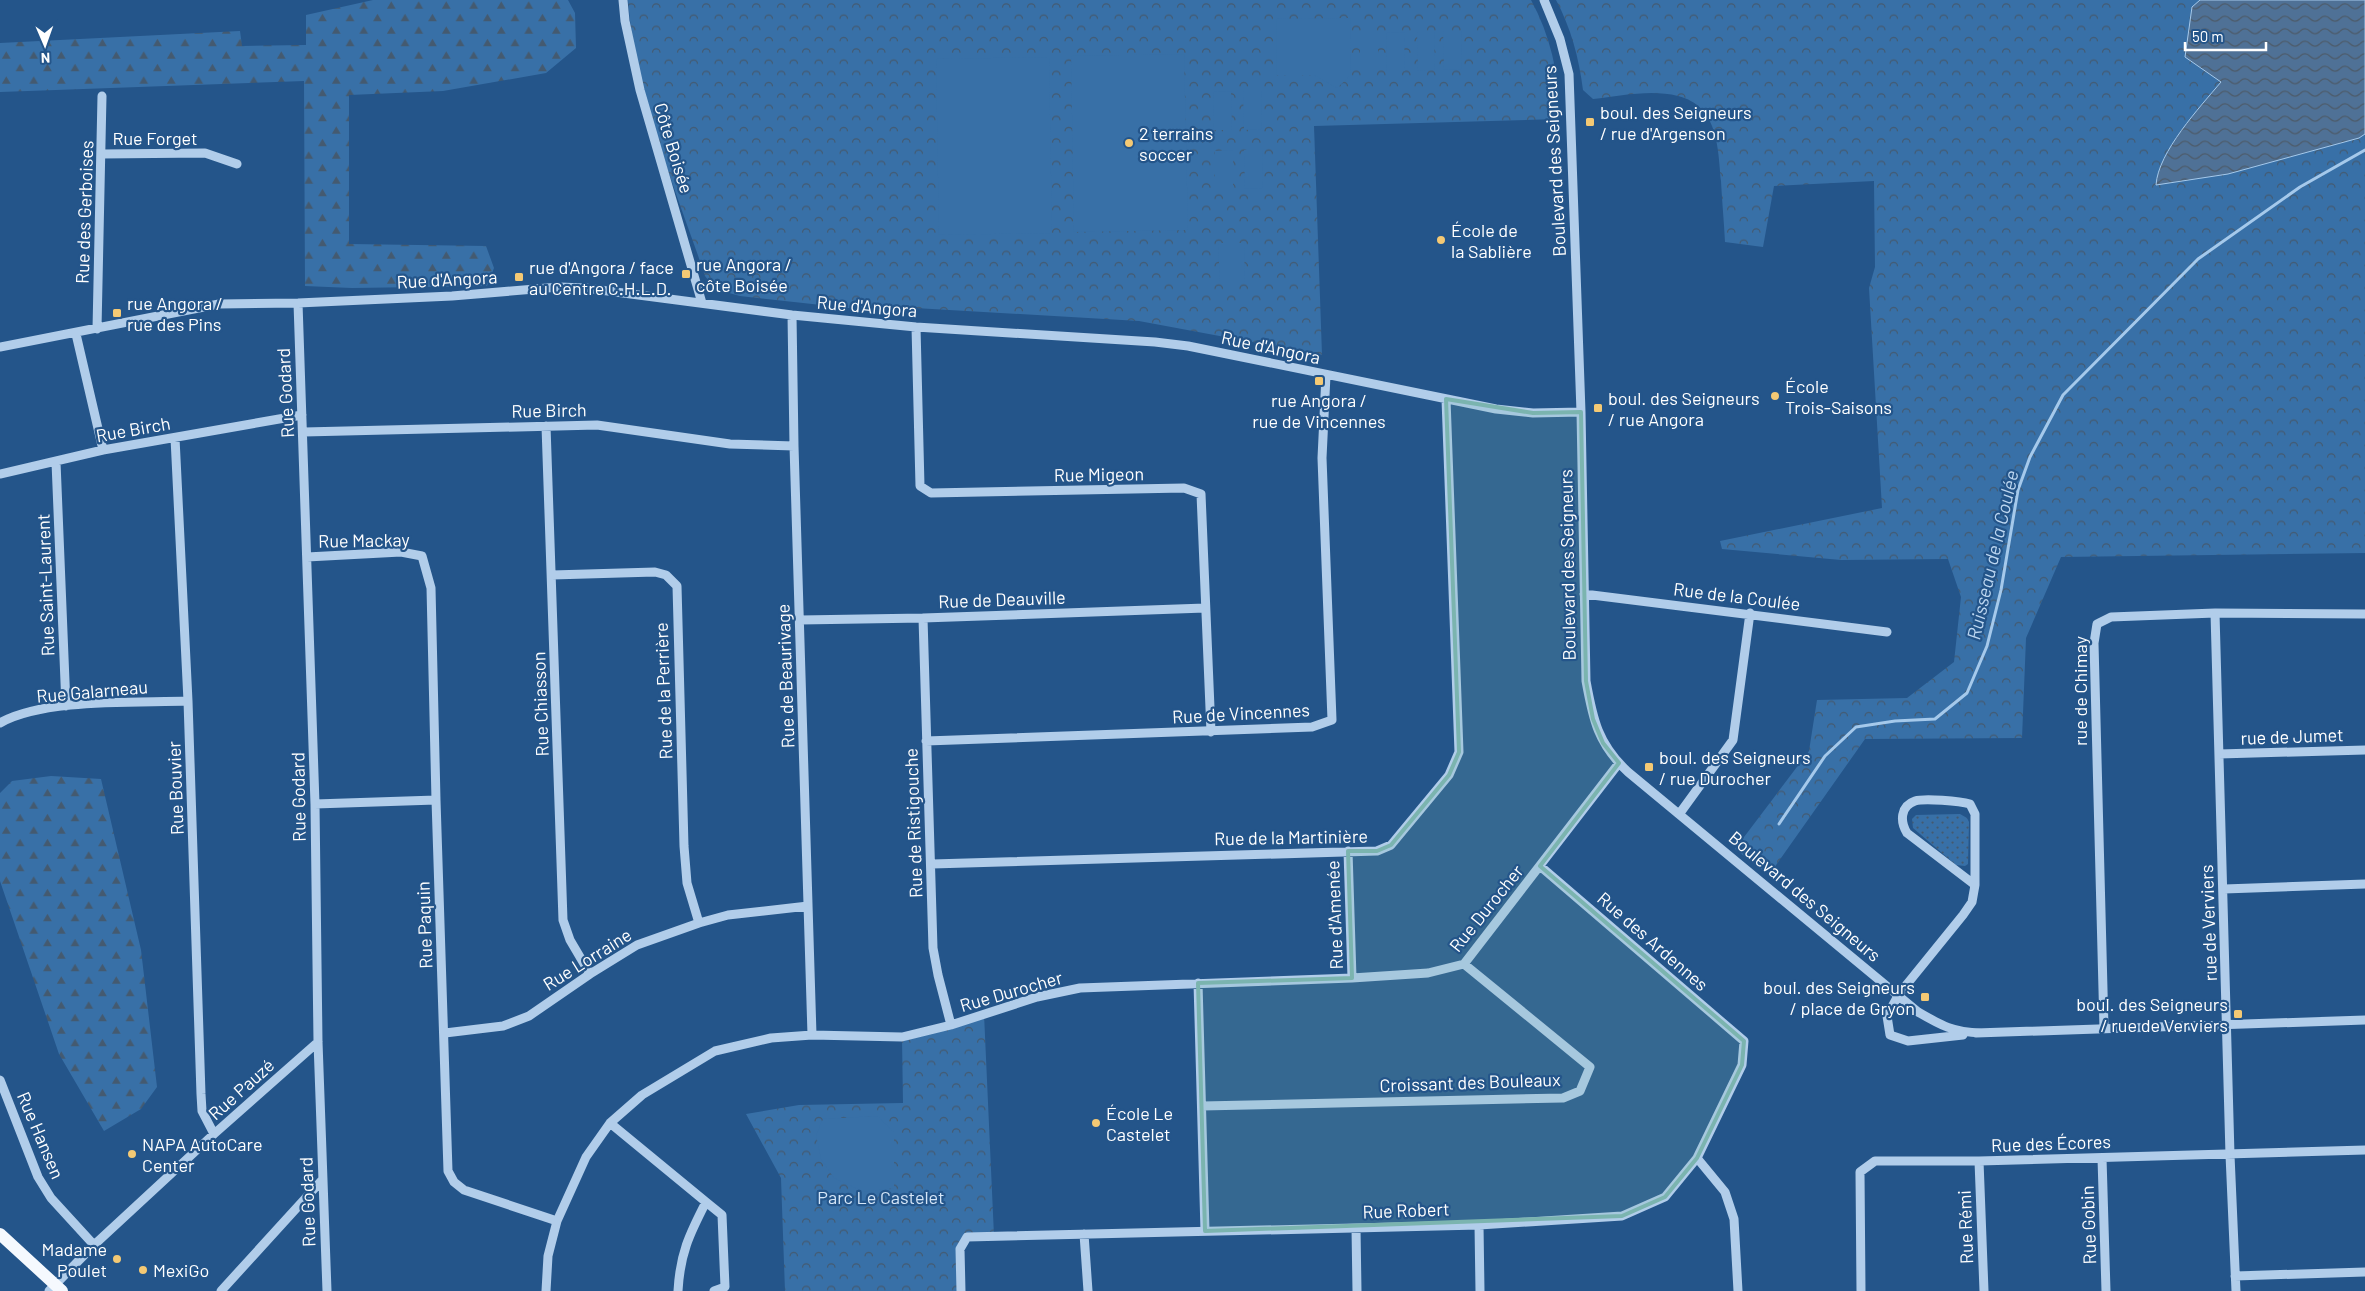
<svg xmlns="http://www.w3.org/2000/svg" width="2365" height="1291" viewBox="0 0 2365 1291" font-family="Barlow,sans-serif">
<defs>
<pattern id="grass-dots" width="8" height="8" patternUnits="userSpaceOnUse" patternTransform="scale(1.25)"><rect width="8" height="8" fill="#3870a7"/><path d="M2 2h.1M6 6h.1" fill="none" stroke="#445a70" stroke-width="1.8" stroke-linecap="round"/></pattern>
<pattern id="forest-firs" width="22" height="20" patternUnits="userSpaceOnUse" patternTransform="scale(1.25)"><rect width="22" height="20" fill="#3870a7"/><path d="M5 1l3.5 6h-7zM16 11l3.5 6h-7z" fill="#445a70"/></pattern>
<pattern id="park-crowns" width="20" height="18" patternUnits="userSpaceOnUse" patternTransform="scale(1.25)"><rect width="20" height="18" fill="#3870a7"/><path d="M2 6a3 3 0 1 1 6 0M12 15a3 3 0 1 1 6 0" fill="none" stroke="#445a70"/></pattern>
<pattern id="water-waves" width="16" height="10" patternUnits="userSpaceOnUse" patternTransform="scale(1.25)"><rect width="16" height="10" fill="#4f7196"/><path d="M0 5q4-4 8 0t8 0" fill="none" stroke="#4d5b6a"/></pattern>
</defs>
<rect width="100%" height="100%" fill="#24558a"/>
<path fill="url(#grass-dots)" d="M1960 814 1967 818 1969 822 1968 864 1965 866 1956 865 1913 828 1912 819 1916 815Z"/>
<path fill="url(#forest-firs)" d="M373 0H568L575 13 576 48 546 73 443 91 349 95V244L486 246 494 268 487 286 352 288 305 286 304 81 0 92V43L240 31 242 46 306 45V15Z
M51 776 101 779 141 950 157 1087 141 1109 104 1131 59 1054 0 881V793L12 781Z"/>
<path fill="url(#park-crowns)" d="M628 0H1531C1551 37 1560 77 1559 119L1314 126 1322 355 1139 321 915 308 858 309 740 296 715 289 705 276C675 186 635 95 628 0Z
M1556 0H2365V553L2061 557 2026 638 2022 738 1865 739 1769 875 1735 849 1809 751 1817 700 1907 698 1954 662 1961 597 1948 559 1841 560 1722 549 1720 541 1882 508 1869 288 1875 267 1874 181 1774 186 1763 247 1725 242C1724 222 1722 201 1721 181 1718 147 1718 106 1678 96 1651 89 1620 96 1593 99L1583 90C1579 58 1571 28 1556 0Z
M984 1014 994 1236 966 1237 960 1249 961 1291H785L781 1178 746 1114 799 1105 903 1103 902 1037Z"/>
<path fill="#3870a7" d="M1350 18 1351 75 1337 88 1314 75H1277L1276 19Z
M1443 31H1461L1462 69 1444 70Z
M1404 32 1405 71H1387L1386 33Z
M1417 32H1434L1435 70 1418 71Z
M1360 33H1378V72H1360Z
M1184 54 1188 230 1074 232 1071 56Z
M1049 57 1052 233 939 235 936 59Z
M1231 91 1232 130H1214L1213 92Z
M1243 91H1261L1262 129 1244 130Z
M1233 150V189H1215V151Z
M1244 150H1262L1263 188 1245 189Z
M1218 243H1244L1245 282H1220Z
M877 1116 894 1132V1188L864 1192 834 1178 821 1159 816 1135 823 1119Z"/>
<path fill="url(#water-waves)" stroke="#a5c9eb" d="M2200 0H2365V134L2359 138 2228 174 2156 185C2158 152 2200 107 2221 82L2185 57 2192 7Z"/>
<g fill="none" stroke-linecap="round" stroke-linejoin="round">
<path stroke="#a5c9eb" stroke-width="3" d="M1779 824 1825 756 1856 727 1895 721 1935 719 1967 693 1987 646 2001 590 2018 490 2030 457 2063 395 2198 259 2300 187 2365 150"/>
<path stroke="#b1cdea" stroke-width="9" d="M623 0 625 21 640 90 702 303
M1544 0 1560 39 1569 74 1581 412 1586 681C1593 720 1598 744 1628 772L1918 1012C1942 1026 1953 1032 1981 1033
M102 154 205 153 237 164
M298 303 315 804 318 1042 327 1291
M792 315 794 446 812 1035
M916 327 920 486 931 493 1184 488 1201 494 1211 732
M97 329 102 96
M76 334 103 450
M0 347 219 304 298 303 452 296 559 287 585 288 792 315 916 327 1155 342 1188 346 1496 409 1533 413 1581 412
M546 426 563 920 570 940 590 974
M304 432 597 425 730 444 794 446
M175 438 188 701 201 1094 202 1111 214 1134
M56 462 66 706
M0 474 103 450 302 415
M307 557 401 552 422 556 431 588 436 800 448 1171 454 1182 464 1190 557 1221
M552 575 655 572 666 575 677 586 684 846 687 883 699 923
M1584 594 1887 632
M2215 613 2230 1155 2236 1291
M923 618 933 948 938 975 951 1025
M800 620 923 618 1205 608
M0 723C43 698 137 703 188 701
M926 741 1312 727 1332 720 1322 458 1326 375
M2219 754 2365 750
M315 804 436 800
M1680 813 1733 740 1750 613
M1348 851 1352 978
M932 864 1377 851 1391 845 1449 775 1459 752 1446 399
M2224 889 2365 884
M1198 983 1205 1231
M2104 1028 2094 643 2097 624 2111 617 2215 613 2365 614
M445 1033 503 1026 529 1016 590 974 637 945 699 923 728 915 808 906
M1976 1033 2365 1020
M1963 1035 1908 1041 1890 1035 1887 1016 1899 994 1963 915 1972 902 1975 885V814L1970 804C1960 801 1924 798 1915 801 1900 806 1900 822 1907 833L1975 885
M0 1080 38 1177 51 1198 94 1245
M1202 1106 1563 1098 1580 1091 1590 1067 1464 964
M610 1123 706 1202C689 1235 680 1254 678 1291
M1697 1158 1725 1192 1734 1219 1738 1291
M2102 1158 2106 1291
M1979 1161 1984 1291
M706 1202 722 1215 725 1287 714 1291
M1479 1225 1480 1291
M1356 1228 1357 1291
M1084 1234 1088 1291
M2235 1276 2365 1272
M49 1291 94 1245 214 1134 318 1042
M221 1291 323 1179
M546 1291 548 1256 557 1221 586 1157 610 1123 642 1095 715 1051 771 1038 812 1035 902 1037 951 1025 1037 997 1080 988 1352 978 1428 973 1464 964 1619 763
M961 1291 960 1249 967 1237 1479 1225 1622 1216 1665 1197 1697 1158 1742 1065 1744 1041 1540 866
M1861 1291 1860 1172 1875 1161H1979L2365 1150"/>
<path stroke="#f5f9fe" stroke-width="12" d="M0 1234 62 1291"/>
</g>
<path fill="#7bb4af" fill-opacity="0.2" stroke="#7bb4af" stroke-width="4" stroke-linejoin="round" d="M1446 399 1533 413 1581 412 1586 681 1593 719 1603 743 1619 763 1540 866 1744 1041 1742 1065 1697 1158 1665 1197 1622 1216 1205 1231 1198 983 1352 978 1348 851H1377L1391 845 1449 775 1459 752Z"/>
<g fill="#f4c974" stroke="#24558a" stroke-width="2">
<rect x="1585" y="117" width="10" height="10" rx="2.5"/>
<circle cx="1129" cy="143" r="5"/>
<circle cx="1441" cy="240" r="5"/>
<rect x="681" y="269" width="10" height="10" rx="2.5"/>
<rect x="514" y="272" width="10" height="10" rx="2.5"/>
<rect x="112" y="308" width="10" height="10" rx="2.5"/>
<rect x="1314" y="376" width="10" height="10" rx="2.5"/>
<circle cx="1775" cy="396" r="5"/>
<rect x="1593" y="403" width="10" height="10" rx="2.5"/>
<rect x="1644" y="762" width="10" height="10" rx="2.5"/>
<rect x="1920" y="992" width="10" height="10" rx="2.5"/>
<rect x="2233" y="1009" width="10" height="10" rx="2.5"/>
<circle cx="1096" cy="1123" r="5"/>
<circle cx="132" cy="1154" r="5"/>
<circle cx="117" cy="1259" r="5"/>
<circle cx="143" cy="1270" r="5"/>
</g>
<g text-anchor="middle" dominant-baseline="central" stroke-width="4.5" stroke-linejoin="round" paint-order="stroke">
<g font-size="18" fill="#fff" stroke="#24558a" text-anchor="start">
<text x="1600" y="112">boul. des Seigneurs<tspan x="1600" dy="21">/ rue d'Argenson</tspan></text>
<text x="1139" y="133">2 terrains<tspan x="1139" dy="21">soccer</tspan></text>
<text x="1451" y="230">École de<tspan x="1451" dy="21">la Sablière</tspan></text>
<text x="696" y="264">rue Angora /<tspan x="696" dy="21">côte Boisée</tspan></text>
<text x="529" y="267">rue d'Angora / face<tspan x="529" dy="21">au Centre C.H.L.D.</tspan></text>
<text x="127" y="303">rue Angora /<tspan x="127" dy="21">rue des Pins</tspan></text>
<text x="1785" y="386">École<tspan x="1785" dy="21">Trois-Saisons</tspan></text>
<text x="1608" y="398">boul. des Seigneurs<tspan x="1608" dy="21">/ rue Angora</tspan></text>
<text x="1319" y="400" text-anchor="middle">rue Angora /<tspan x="1319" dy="21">rue de Vincennes</tspan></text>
<text x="1659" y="757">boul. des Seigneurs<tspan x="1659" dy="21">/ rue Durocher</tspan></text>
<text x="1915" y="987" text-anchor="end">boul. des Seigneurs<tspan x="1915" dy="21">/ place de Gryon</tspan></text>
<text x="2228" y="1004" text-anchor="end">boul. des Seigneurs<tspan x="2228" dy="21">/ rue de Verviers</tspan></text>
<text x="1106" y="1113">École Le<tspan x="1106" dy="21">Castelet</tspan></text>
<text x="142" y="1144">NAPA AutoCare<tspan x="142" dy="21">Center</tspan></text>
<text x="107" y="1249" text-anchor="end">Madame<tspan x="107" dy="21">Poulet</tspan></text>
<text x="153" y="1270">MexiGo</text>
</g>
<g font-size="18" fill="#fff" stroke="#24558a">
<text x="155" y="138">Rue Forget</text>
<text transform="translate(674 148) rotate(73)">Côte Boisée</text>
<text transform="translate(1554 161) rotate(-93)">Boulevard des Seigneurs</text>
<text transform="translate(84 212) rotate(-88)">Rue des Gerboises</text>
<text transform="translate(447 279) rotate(-3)">Rue d'Angora</text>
<text transform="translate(867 306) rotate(5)">Rue d'Angora</text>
<text transform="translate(1271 347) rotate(12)">Rue d'Angora</text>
<text transform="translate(285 393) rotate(-93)">Rue Godard</text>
<text transform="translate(549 410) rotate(-1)">Rue Birch</text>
<text transform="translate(133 429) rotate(-10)">Rue Birch</text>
<text transform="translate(1099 474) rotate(-1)">Rue Migeon</text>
<text transform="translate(364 540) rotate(-1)">Rue Mackay</text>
<text transform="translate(1567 565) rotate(-91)">Boulevard des Seigneurs</text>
<text transform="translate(45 585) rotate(-92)">Rue Saint-Laurent</text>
<text transform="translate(1737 596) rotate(7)">Rue de la Coulée</text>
<text transform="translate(1002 599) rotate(-2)">Rue de Deauville</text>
<text transform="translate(785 676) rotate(-92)">Rue de Beaurivage</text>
<text transform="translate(92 691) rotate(-5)">Rue Galarneau</text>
<text transform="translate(663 691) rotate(-92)">Rue de la Perrière</text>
<text transform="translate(2080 691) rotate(-90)">rue de Chimay</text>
<text transform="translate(540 704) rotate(-92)">Rue Chiasson</text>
<text transform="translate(1241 713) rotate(-3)">Rue de Vincennes</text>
<text transform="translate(2292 736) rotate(-2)">rue de Jumet</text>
<text transform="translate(175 788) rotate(-92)">Rue Bouvier</text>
<text transform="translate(298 797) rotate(-91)">Rue Godard</text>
<text transform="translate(913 823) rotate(-92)">Rue de Ristigouche</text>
<text transform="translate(1291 837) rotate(-1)">Rue de la Martinière</text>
<text transform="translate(1805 896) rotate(40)">Boulevard des Seigneurs</text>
<text transform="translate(1486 908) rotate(-51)">Rue Durocher</text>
<text transform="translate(1334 915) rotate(-92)">Rue d'Amenée</text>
<text transform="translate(2208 923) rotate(-92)">rue de Verviers</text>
<text transform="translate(424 925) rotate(-92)">Rue Paquin</text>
<text transform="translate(1653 941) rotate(41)">Rue des Ardennes</text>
<text transform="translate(587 959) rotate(-32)">Rue Lorraine</text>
<text transform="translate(1011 991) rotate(-16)">Rue Durocher</text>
<text transform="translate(1470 1082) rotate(-2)">Croissant des Bouleaux</text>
<text transform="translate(241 1089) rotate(-42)">Rue Pauzé</text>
<text transform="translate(41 1135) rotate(67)">Rue Hansen</text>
<text transform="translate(2051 1143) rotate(-2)">Rue des Écores</text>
<text transform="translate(307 1202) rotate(-92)">Rue Godard</text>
<text transform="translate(1406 1210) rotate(-2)">Rue Robert</text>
<text transform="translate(2088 1225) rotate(-92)">Rue Gobin</text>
<text transform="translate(1965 1227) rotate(-92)">Rue Rémi</text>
</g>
<g font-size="18" fill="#d5e6f8" stroke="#24558a">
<text x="881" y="1197">Parc Le Castelet</text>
</g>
<g font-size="19" font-style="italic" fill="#bdd7f1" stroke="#24558a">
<text transform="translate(1992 555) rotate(-77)">Ruisseau de la Coulée</text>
</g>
</g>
<g transform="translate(45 45) rotate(178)" stroke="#24558a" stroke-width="4" paint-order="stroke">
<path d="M0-4L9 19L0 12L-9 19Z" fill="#ffffff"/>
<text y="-8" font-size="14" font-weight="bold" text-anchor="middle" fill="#ffffff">N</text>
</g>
<path d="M2185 42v8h81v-8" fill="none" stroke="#ffffff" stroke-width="2.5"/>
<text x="2192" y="42" font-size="15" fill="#ffffff" stroke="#24558a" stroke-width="4" paint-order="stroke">50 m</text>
</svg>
